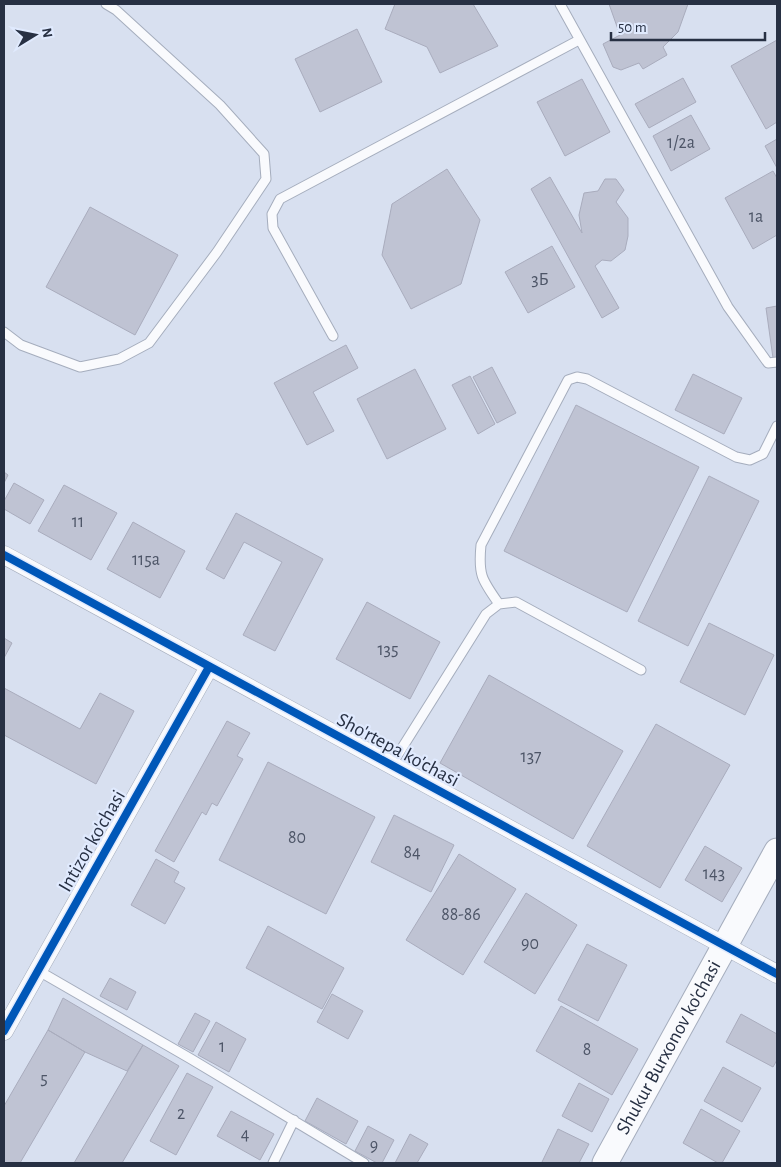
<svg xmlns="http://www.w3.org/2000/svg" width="781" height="1167" viewBox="0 0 781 1167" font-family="'Alegreya Sans',sans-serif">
<rect width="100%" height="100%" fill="#d8e0f0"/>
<path fill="#bfc3d3" stroke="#a9acbd" d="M395 4H473L498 46 440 73 427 47 385 29Z
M609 4H688L678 32 663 47 667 55 643 69 639 63 621 70 613 67 603 44 620 35Z
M357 29 382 82 320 112 295 59Z
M777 40V122L766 129 731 66Z
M683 78 696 102 649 128 635 104Z
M582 79 610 132 565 156 537 102Z
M691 115 710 149 671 171 653 136Z
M777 139V168L765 146Z
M447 169 480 220 461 284 411 309 382 255 392 204Z
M773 171 777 178V235L753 249 725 198Z
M550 177 582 233 579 215 584 193 598 191 605 179H616L624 190 616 202 628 218V236L625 250 611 261 602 260 595 266 619 308 602 318 531 189Z
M90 207 178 255 135 335 46 287Z
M552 246 575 287 528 313 505 272Z
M777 306V358H773L766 308Z
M346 345 358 368 313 392 334 431 307 445 274 383Z
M492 367 516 413 497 423 473 377Z
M415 369 446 429 387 459 357 399Z
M693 374 742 398 724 434 675 410Z
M470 376 495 424 478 434 452 385Z
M576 405 699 467 627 612 504 551Z
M4 472 8 475 4 483Z
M709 476 759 501 688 646 638 621Z
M14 483 44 500 30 524 4 509V501Z
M64 485 117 513 91 560 38 531Z
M236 513 323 559 275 651 243 635 282 562 244 542 224 579 206 569Z
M133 522 185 551 160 598 107 569Z
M367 602 440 642 410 699 336 659Z
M709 623 774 655 745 715 680 682Z
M4 638 12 643 4 658Z
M489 675 623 751 573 839 440 763Z
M4 688 80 729 100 693 134 711 96 784 4 735Z
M227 721 250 733 237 756 243 759 217 806 212 803 206 815 202 812 174 862 155 851Z
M656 724 730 765 660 888 587 846Z
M268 762 375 817 326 914 219 860Z
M394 815 454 845 431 892 371 862Z
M705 846 742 868 722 902 685 880Z
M459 854 516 889 463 975 406 940Z
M156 859 179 872 174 882 185 888 165 924 131 905Z
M526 893 577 925 535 994 484 962Z
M268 926 344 968 322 1009 246 968Z
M587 944 627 965 598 1021 558 1000Z
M110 978 136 992 127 1010 100 996Z
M332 994 363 1011 348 1039 317 1022Z
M63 998 143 1045 127 1071 85 1052 48 1030Z
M561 1006 638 1049 612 1095 536 1051Z
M195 1013 210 1021 193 1052 178 1044Z
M741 1014 777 1034V1060L773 1067 726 1042Z
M216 1022 246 1039 229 1072 198 1055Z
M48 1030 85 1052 20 1163H4V1106Z
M143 1045 179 1066 122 1163H74Z
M723 1067 761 1088 742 1122 704 1101Z
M187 1073 213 1087 176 1155 150 1141Z
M579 1083 609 1099 592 1132 562 1116Z
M317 1098 358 1121 346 1144 305 1121Z
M701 1109 740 1131 722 1163H718L683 1143Z
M231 1111 274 1134 260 1160 217 1136Z
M368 1126 394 1140 382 1163H377L355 1151Z
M558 1129 589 1144 579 1163H545L542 1162Z
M410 1134 428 1144 417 1163H395Z"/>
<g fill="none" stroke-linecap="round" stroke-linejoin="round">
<g stroke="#a5adbd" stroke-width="11">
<path id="lane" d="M560 4 728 307 768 363 777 362
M4 332 21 345 80 367 119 359 149 343 217 252 266 179 264 154 220 105 116 10 106 4
M333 336 273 228 272 214 280 199 579 40
M499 604C482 580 478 575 481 545L568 380 577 377 587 379 736 457 750 460 763 454 777 426
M392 764 486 614 499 604 516 602 641 670
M37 970 191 1059 364 1163
M273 1163 294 1120"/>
</g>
<g stroke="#a5adbd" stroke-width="19">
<path id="street" d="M4 555 777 974
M4 1031 209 667"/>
</g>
<g stroke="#a5adbd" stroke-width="27">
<g id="secondary">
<path id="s1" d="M605 1163 777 851"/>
</g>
</g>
<use href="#lane" stroke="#f9fafd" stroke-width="9"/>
<use href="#street" stroke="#f9fafd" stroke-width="18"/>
<use href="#secondary" stroke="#f9fafd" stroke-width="25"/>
<g stroke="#e0eafe" stroke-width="11">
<path id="cycleway" d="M4 555 777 974
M4 1031 209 667"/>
</g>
<use href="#cycleway" stroke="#0057b8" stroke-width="8"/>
</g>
<g text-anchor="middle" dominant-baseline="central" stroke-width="4.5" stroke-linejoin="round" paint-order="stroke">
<g font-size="18" fill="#4d5567">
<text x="681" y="143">1/2а</text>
<text x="756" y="217">1a</text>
<text x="540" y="280">3Б</text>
<text x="78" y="522">11</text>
<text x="146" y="560">115а</text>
<text x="388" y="650">135</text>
<text x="531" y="757">137</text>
<text x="297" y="838">80</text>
<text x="412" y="853">84</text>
<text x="714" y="874">143</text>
<text x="461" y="915">88-86</text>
<text x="530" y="944">90</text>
<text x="222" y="1047">1</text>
<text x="587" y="1050">8</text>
<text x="44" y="1079">5</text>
<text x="181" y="1114">2</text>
<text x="245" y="1135">4</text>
<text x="374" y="1146">9</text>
</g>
<g font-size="20" fill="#273043" stroke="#e0eafe">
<text transform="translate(398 750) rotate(28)">Sho'rtepa ko'chasi</text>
<text transform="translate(92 841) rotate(-60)">Intizor ko'chasi</text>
<text stroke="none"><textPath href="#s1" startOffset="132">Shukur Burxonov ko'chasi</textPath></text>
</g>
</g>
<rect width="781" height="1167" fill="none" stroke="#273043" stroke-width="10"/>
<g transform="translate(35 35) rotate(80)" stroke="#e0eafe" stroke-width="4" paint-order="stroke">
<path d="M0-4L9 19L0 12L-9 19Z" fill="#273043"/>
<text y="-8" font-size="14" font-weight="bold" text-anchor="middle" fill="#273043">N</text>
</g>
<path d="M611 32v8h154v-8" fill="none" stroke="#273043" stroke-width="2.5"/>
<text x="618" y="32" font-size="15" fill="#273043" stroke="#e0eafe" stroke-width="4" paint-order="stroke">50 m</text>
</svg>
